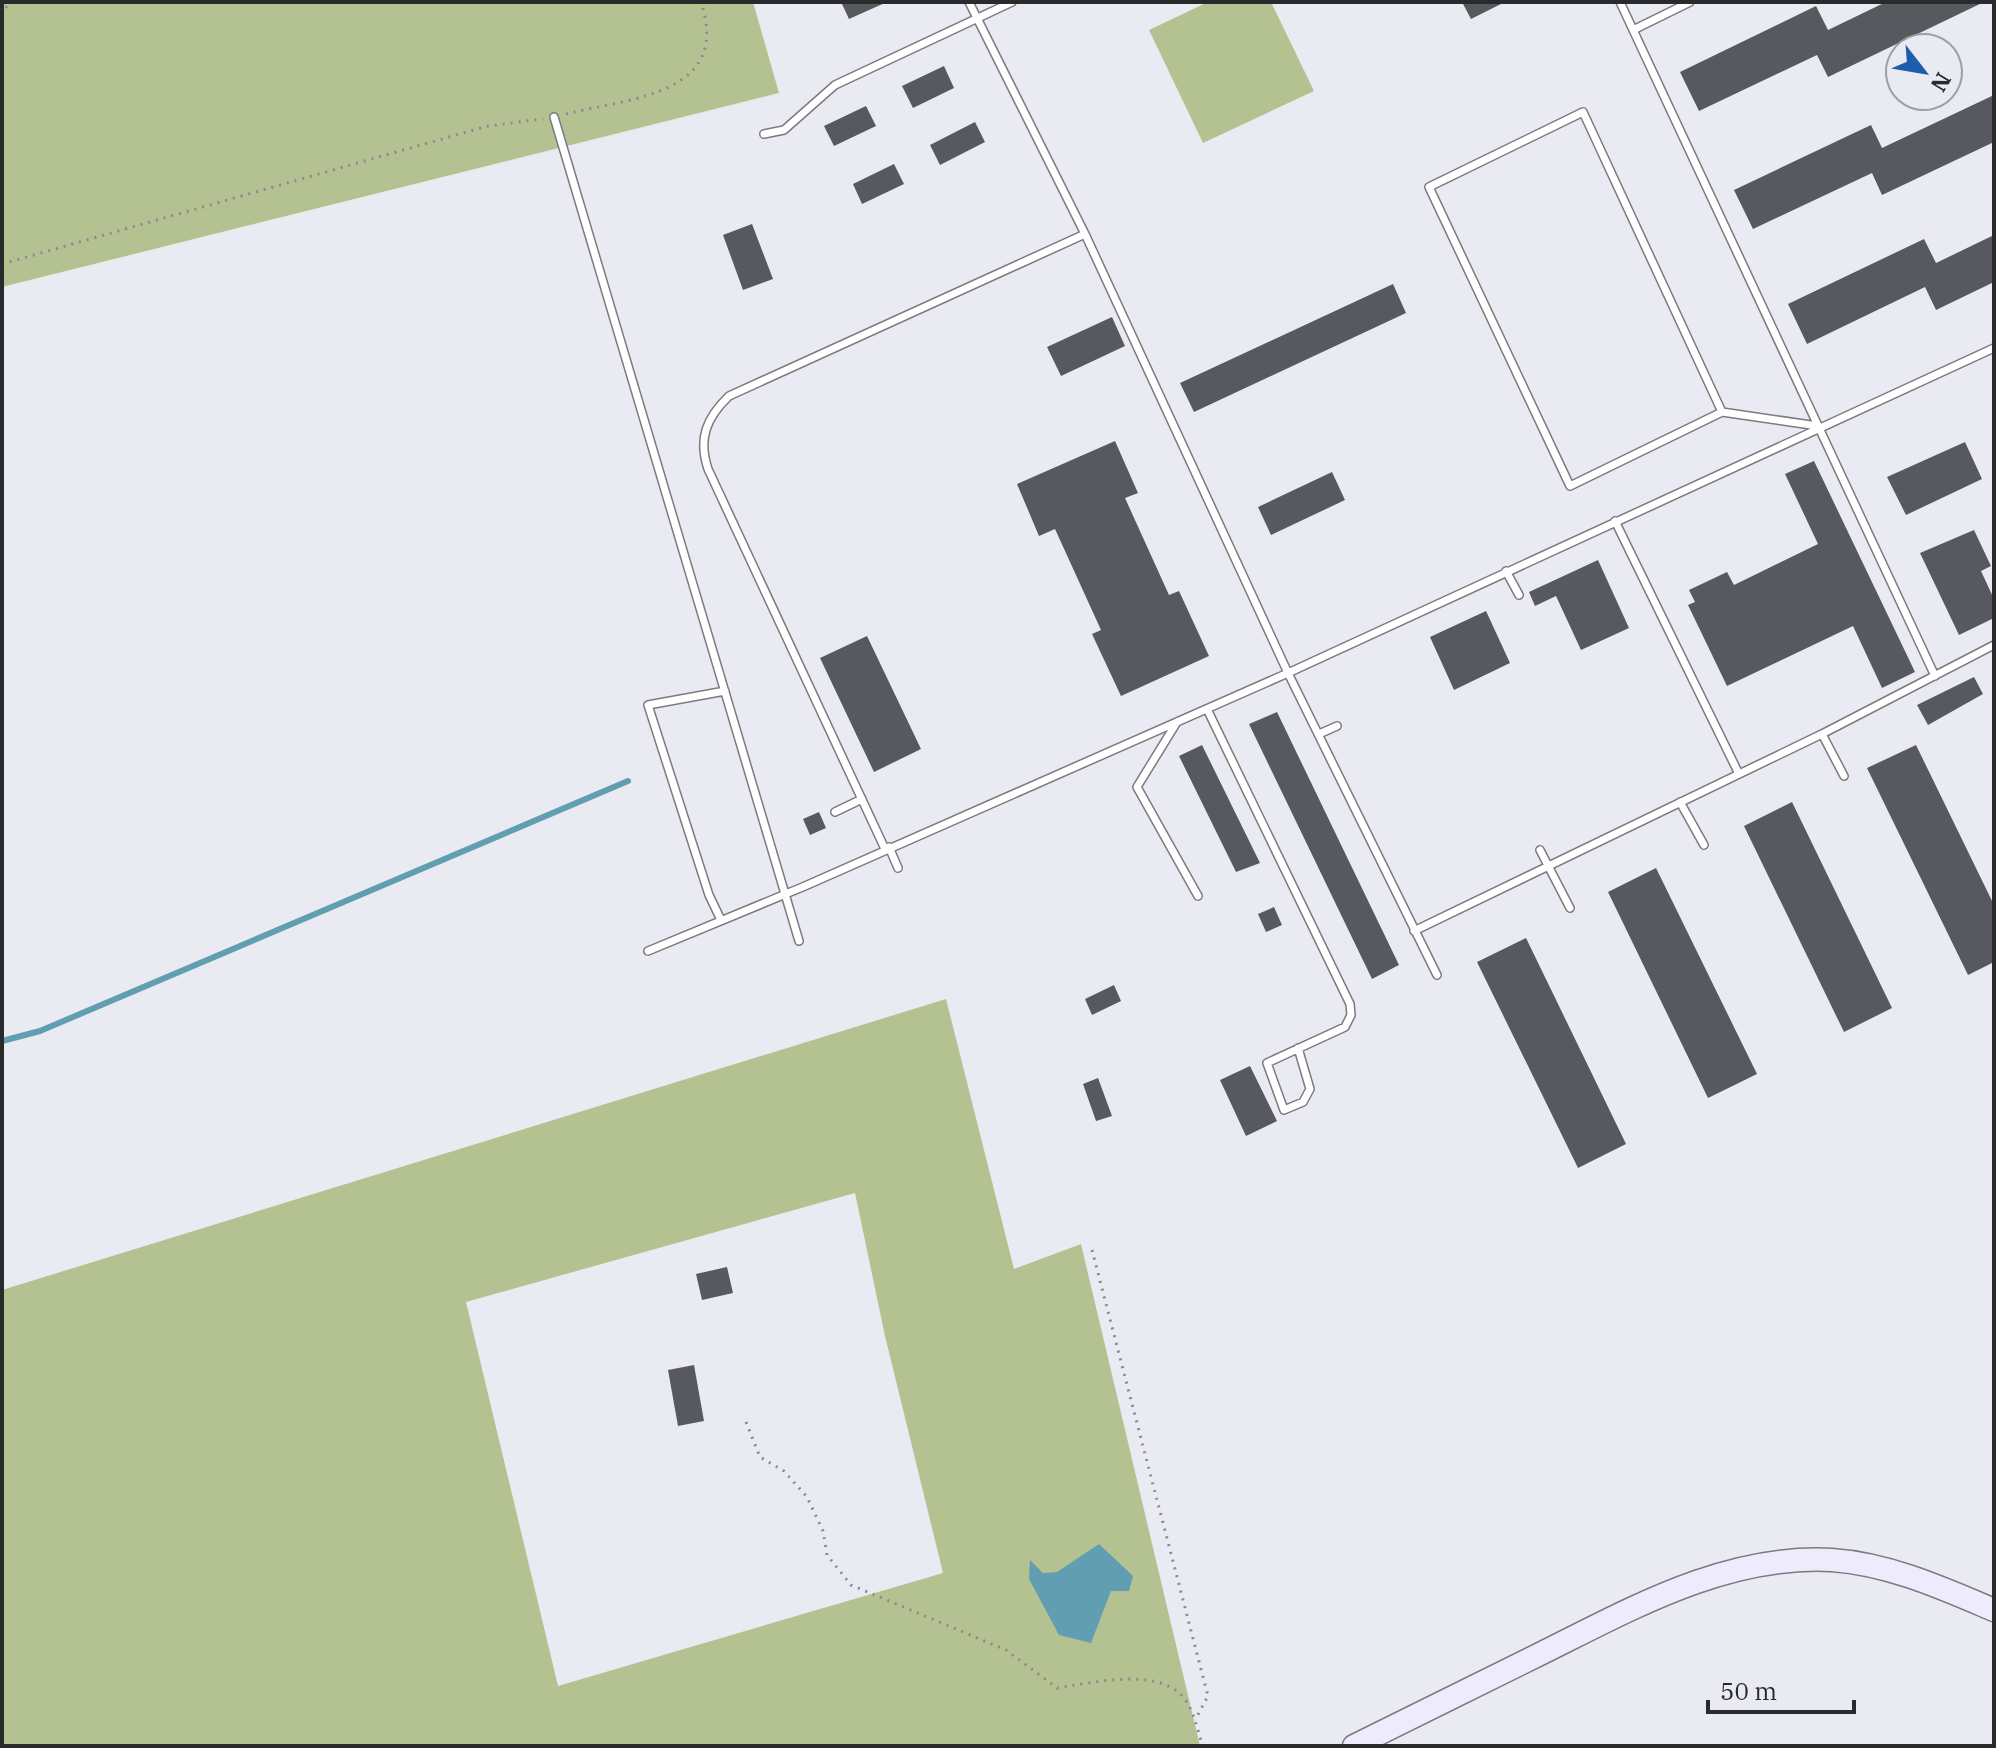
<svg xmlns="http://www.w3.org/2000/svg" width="1996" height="1748" viewBox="0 0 1996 1748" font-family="'IBM Plex Serif',serif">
<rect width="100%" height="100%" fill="#eaebf2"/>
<path fill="#b4c292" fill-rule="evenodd" d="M2 2H753L779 93 2 287Z
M1208 2H1271L1314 91 1203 143 1149 30Z
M946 999 1014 1269 1081 1244 1200 1746H2V1290ZM855 1193 885 1336 943 1573 558 1686 466 1302Z"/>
<path fill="#619eb1" d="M1099 1544 1133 1576 1129 1591H1111L1091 1643 1059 1635 1029 1579 1030 1560 1043 1573 1057 1572Z"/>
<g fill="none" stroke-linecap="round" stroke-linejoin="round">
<path stroke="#619eb1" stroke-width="6" d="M2 1041 40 1031 628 781"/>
</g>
<path fill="#58595e" d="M841 2H887L849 19Z
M1462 2H1505L1471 19Z
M1886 2H1984L1828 77 1817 55 1699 111 1680 72 1816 6 1828 30Z
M944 66 954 88 913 108 902 86Z
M1994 95V142L1882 195 1872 173 1753 229 1734 190 1871 125 1882 148Z
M866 106 876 126 834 146 824 126Z
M975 122 985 142 940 165 930 145Z
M894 164 904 184 862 204 853 184Z
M752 224 773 279 743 290 723 235Z
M1994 235V282L1936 310 1925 287 1807 344 1788 304 1924 239 1936 263Z
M1393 284 1406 313 1194 412 1180 383Z
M1112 317 1125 346 1061 376 1047 347Z
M1115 441 1138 493 1125 498 1169 595 1179 591 1209 656 1121 696 1092 634 1101 630 1055 529 1039 536 1017 484Z
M1965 442 1982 479 1906 515 1887 477Z
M1814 461 1915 672 1882 688 1853 626 1727 686 1688 605 1695 602 1689 590 1727 572 1734 585 1818 544 1785 474Z
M1332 472 1345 500 1271 535 1258 507Z
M1974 530 1991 566 1981 571 1994 599V618L1959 635 1920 553Z
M1598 560 1629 628 1581 650 1556 596 1535 606 1529 592Z
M1486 611 1510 663 1454 690 1430 637Z
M867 636 921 749 874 772 820 658Z
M1974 677 1983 694 1928 725 1917 705Z
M1277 712 1399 965 1372 979 1249 724Z
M1202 745 1260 863 1236 872 1179 756Z
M1916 745 1994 905V962L1968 975 1867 768Z
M1792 802 1892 1008 1844 1032 1744 826Z
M819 812 826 828 810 835 803 819Z
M1656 868 1757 1074 1708 1098 1608 892Z
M1274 907 1282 925 1266 932 1258 914Z
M1526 938 1626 1144 1578 1168 1477 962Z
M1114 985 1121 1001 1092 1015 1085 999Z
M1250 1066 1277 1121 1246 1136 1220 1080Z
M1098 1078 1112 1116 1096 1121 1083 1084Z
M727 1267 733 1293 702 1300 696 1274Z
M694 1365 704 1421 678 1426 668 1370Z"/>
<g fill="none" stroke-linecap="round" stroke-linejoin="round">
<g stroke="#797b80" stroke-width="10">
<path id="lane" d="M969 2 1085 234 1288 673 1437 975
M1620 2 1935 676
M1633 30 1690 2
M554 117 799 941
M764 134 784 130 835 85 1012 2
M1722 412 1570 486 1429 187 1583 112 1722 412 1818 426
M1615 521 1738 772
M1506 571 1519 595
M1207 709 1350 1004 1351 1015 1345 1027 1267 1063 1284 1110 1303 1102 1310 1089 1298 1048
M1177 722 1137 787 1198 896
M1319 734 1337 726
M1822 734 1844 776
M1680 802 1704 845
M835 812 862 799
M889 847 898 868
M885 849 708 469C698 439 706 418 729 396L1085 234
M1540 850 1570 908
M721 920 709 895 648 705 725 691
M1414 931 1822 734 1994 645
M648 951 805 886 1288 673 1994 348"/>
</g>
<g stroke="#797b80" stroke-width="25">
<path id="secondary" d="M1354 1746C1416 1715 1478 1685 1540 1654 1631 1609 1726 1554 1832 1560 1889 1564 1942 1588 1994 1610"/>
</g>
<path stroke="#898a8e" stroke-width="3" stroke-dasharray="2 6" stroke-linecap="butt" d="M2 15 9 2
M566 114C630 98 732 95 701 2
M2 264 488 126 543 119
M1092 1250 1208 1696 1195 1720
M746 1422 760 1457 784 1471 807 1497 823 1531 827 1555 851 1585 1006 1650 1057 1688C1093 1683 1166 1664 1188 1704 1195 1716 1198 1733 1203 1746"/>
<use href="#lane" stroke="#fff" stroke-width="7"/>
<use href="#secondary" stroke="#eeecfc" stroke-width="22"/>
</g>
<rect width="1996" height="1748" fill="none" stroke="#292a2c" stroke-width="8"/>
<g transform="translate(1924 72) rotate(121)"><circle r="38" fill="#eaebf2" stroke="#9d9ea3" stroke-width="2"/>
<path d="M0-6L14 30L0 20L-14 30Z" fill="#1e5cad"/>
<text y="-12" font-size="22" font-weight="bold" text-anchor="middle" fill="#292a2c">N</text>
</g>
<path d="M1708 1700v12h146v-12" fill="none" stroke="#292a2c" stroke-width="4"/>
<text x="1720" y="1700" font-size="24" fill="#292a2c" stroke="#eaebf2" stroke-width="6" paint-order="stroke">50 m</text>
</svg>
